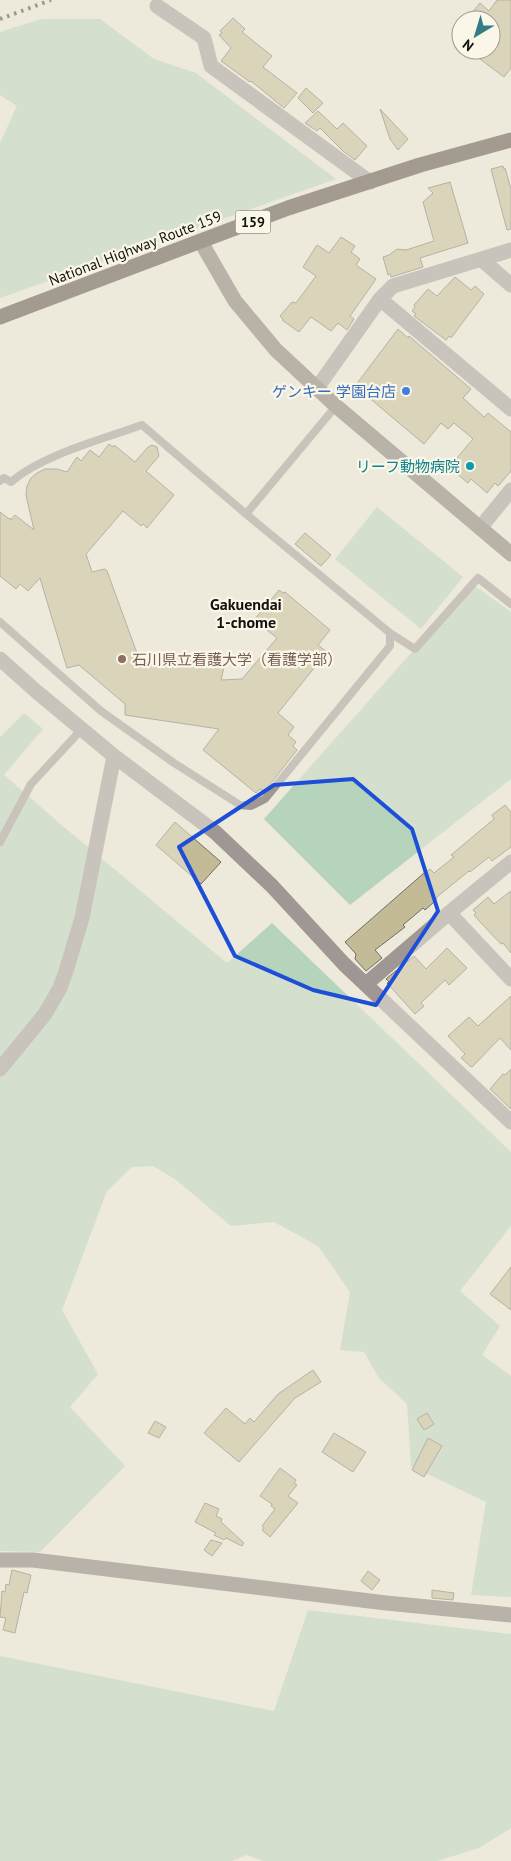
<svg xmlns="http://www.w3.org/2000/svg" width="511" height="1861" viewBox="0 0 511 1861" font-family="'PT Sans','Noto Sans JP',sans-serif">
<rect width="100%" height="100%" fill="#ede9db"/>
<path fill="#b6d4bc" d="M41 19H100L154 59 196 73 336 179 0 298V143L17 106 0 95V32Z
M377 507 463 577 421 629 335 559Z
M472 584 511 612V779L350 905 264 819Z
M24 713 43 729 4 775 58 822 227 963 272 923 511 1152V1226L460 1291 500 1326 482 1355 511 1376V1597L471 1595 486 1502 411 1466 407 1404 379 1378 364 1352 340 1350 350 1292 318 1246 274 1222 231 1226 175 1179 153 1166 132 1167 107 1191 62 1310 98 1374 70 1407 125 1466 40 1552 0 1551V737Z
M308 1610 511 1634V1828L479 1848 437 1861H263L247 1855 232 1861H0V1656L274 1711Z"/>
<path fill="#c3ba96" stroke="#726f62" d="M497 0H511V68L504 77 468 50H491V20H466L480 3 489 11Z
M233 18 245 29 242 32 272 56 263 67 297 93 284 108 251 81 250 82 221 61 231 48 219 35 222 33 220 31Z
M306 88 323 103 313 113 298 98Z
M380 109 408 139 398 150 390 139Z
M318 111 337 129 343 123 367 146 355 160 343 151 320 128 317 131 305 123Z
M503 166 504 169 505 168 511 189V229L507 230 491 169Z
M450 182 468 243 420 258 423 267 391 277 390 274 388 275 383 257 389 255 397 249 406 250 434 241 423 202 433 193 428 188Z
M341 237 355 246 351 252 360 259 356 265 376 279 350 316 354 319 347 330 338 323 331 331 311 317 299 332 282 320 283 319 280 316 292 302 296 303 316 276 303 267 317 245 329 253Z
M455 277 471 290 475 286 484 294 451 338 449 336 446 340 414 316 416 314 412 311 415 307 414 305 428 289 437 296Z
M398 329 408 338 409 336 471 389 463 398 484 417 488 413 511 432V471L498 486 495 483 487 493 471 479 468 483 451 469 452 467 450 466 473 439 465 432 454 423 448 429 441 423 424 444 355 386Z
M109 444 113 447 114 445 135 462 148 447 152 445 157 447 159 456 146 471 174 495 147 528 143 524 141 526 123 511 86 554 92 572 105 569 107 571 137 653 215 664V665L224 667 221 680 242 679 277 638 254 620 279 590 283 593 285 592 330 630 318 645 327 652 278 713 294 727 288 735 296 742 293 746 297 750 264 792 260 789 256 793 203 750 219 729 125 715V704L79 665 67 668 40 578 28 591 20 584 16 589 0 576V512L9 519 10 518 11 520 15 515 34 530 26 495 27 486 31 478 37 473 45 469H57L67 472 77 457 81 461 90 450 99 457Z
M305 533 331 555 321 566 295 544Z
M505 805 511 812V847L492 861 489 857 470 872 469 871 438 896 434 902 425 910 423 908 403 925 405 927 375 950 382 958 366 971 355 959 356 954 345 942 424 873 430 869 434 873 454 857 451 855 494 819 492 815Z
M175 822 221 862 201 884 156 845Z
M511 891V953L503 943 501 944 481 923 474 915 476 913 473 910 488 897 494 904Z
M447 948 467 968 449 985 445 980 421 1003 424 1006 415 1014 387 983 389 982 386 979 414 956 426 969Z
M511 996V1050L500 1038 473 1066 471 1067 461 1058 465 1054 448 1036 469 1017 478 1026Z
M511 1069V1109L490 1089 503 1074 505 1075Z
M511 1267V1310L490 1294Z
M313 1370 321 1382 295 1398 239 1462 204 1433 226 1408 245 1424 250 1418 254 1422 278 1394Z
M427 1413 434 1424 424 1430 417 1419Z
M155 1421 166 1427 159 1438 148 1433Z
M334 1433 366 1452 353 1472 322 1452Z
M428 1438 442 1446 424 1477 412 1470Z
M280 1468 296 1480 294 1483 297 1485 288 1496 298 1503 270 1537 262 1530 264 1528 262 1526 275 1509 271 1506 272 1504 260 1496Z
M205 1503 219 1509 216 1516 222 1519 221 1522 244 1543 242 1546 226 1538 224 1540 214 1535 216 1533 195 1522Z
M211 1540 222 1543 212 1556 204 1550Z
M12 1570 31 1575 27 1593 24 1592 15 1633 3 1630 6 1618 0 1617 2 1591 5 1592 6 1584 9 1585Z
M368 1571 380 1580 372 1590 361 1581Z
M432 1590 454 1593 453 1600 432 1598Z"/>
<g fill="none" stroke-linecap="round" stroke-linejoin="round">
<path stroke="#9e9794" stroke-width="8" d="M0 481 4 478 11 482C42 455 103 439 142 425L246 514
M0 622 101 711 174 763 240 805 251 806 265 799 390 646V633L246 514 336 406
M390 633 415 649 478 578 511 604
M0 842 31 784 82 729"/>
<path stroke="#9e9794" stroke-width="15" d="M157 6 204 38 211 66 370 182
M481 259 511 285
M380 299 511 409
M317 388 380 299 393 286 511 250
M480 528 511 490
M0 659 37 692 114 756 215 832 272 886 344 964 511 1122
M449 913 511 979
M366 984 449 913 511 862
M0 1069 45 1014 60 988 66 971 82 918 114 756"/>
<path stroke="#79706b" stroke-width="15" d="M201 242 235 301 276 350 336 406 511 554
M0 1560H33L386 1603 511 1615"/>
<path stroke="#493d37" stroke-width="15" d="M0 317 288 208 420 165 511 140"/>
<path stroke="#393831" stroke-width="4" stroke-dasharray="2.5 5" stroke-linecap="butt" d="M0 19 51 0"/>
</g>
<path d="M0 0H511V1861H0ZM353 779 412 829 438 911 376 1005 313 990 235 956 179 847 274 785Z" fill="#ede9db" fill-opacity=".55" fill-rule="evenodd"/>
<path fill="none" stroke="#1d4ed8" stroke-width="4" stroke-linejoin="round" d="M353 779 412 829 438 911 376 1005 313 990 235 956 179 847 274 785Z"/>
<circle fill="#3f7fe0" stroke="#faf7e8" stroke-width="2" cx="406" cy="391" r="5"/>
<circle fill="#0f9aa8" stroke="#faf7e8" stroke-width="2" cx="470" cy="466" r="5"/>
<circle fill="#8d6e63" stroke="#faf7e8" stroke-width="2" cx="122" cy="659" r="5"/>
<g text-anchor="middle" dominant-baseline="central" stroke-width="4.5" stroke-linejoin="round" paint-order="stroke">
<rect fill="#faf7e8" stroke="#58574f" stroke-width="1" x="235.5" y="210.5" width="35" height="23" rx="4"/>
<g font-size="14" font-weight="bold" fill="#13120d">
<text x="253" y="222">159</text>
</g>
<g font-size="15" fill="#13120d" stroke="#faf7e8">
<text transform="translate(135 248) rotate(-21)">National Highway Route 159</text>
</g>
<g font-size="15" fill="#366cbe" stroke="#faf7e8" text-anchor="end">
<text x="396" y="391">ゲンキー 学園台店</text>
</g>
<g font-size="15" fill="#0d838f" stroke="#faf7e8" text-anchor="end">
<text x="460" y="466">リーフ動物病院</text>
</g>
<g font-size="15" fill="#785e54" stroke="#faf7e8" text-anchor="start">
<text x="132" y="659">石川県立看護大学（看護学部）</text>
</g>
<g font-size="16" font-weight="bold" fill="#13120d" stroke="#faf7e8">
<text x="246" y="604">Gakuendai<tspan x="246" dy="18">1-chome</tspan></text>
</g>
</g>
<g transform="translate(476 35) rotate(218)"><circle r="24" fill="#faf7e8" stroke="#9e9b90"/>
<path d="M0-4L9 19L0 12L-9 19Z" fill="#347c85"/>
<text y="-8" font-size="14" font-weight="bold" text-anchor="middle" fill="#13120d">N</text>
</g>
</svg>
